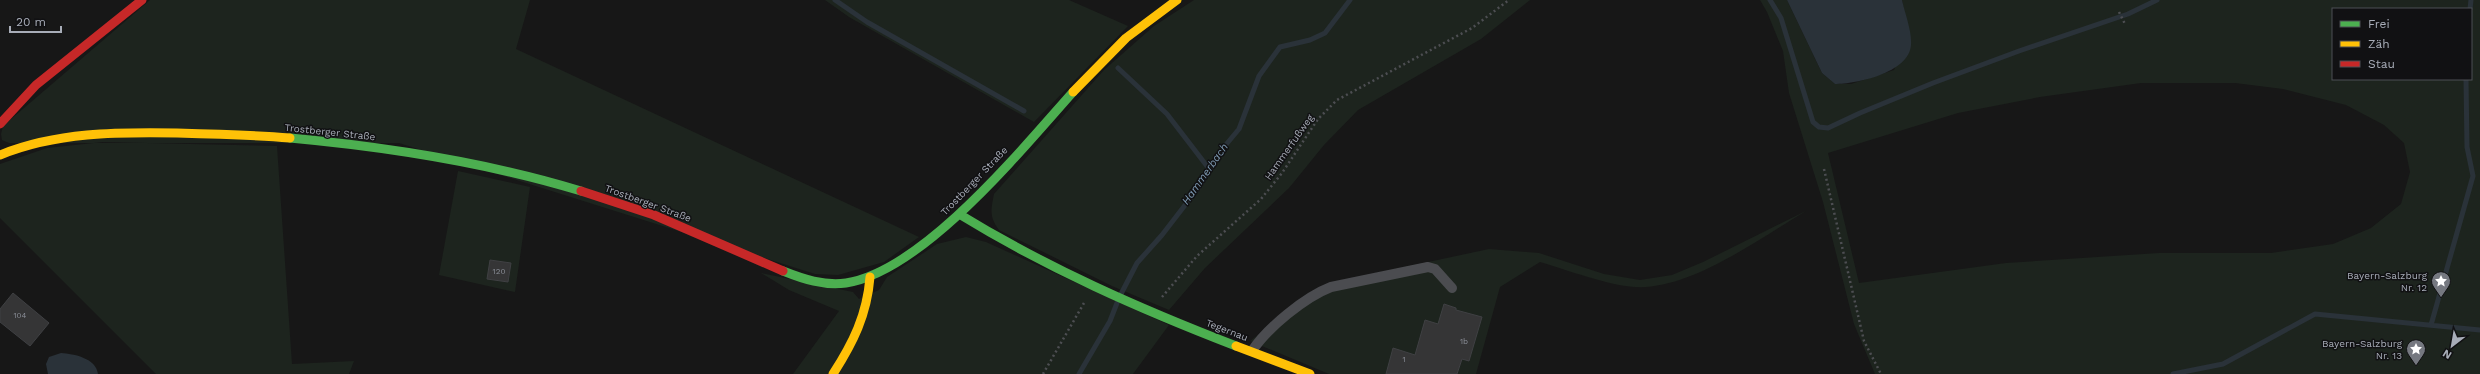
<svg xmlns="http://www.w3.org/2000/svg" width="2480" height="374" viewBox="0 0 2480 374" font-family="'Work Sans',sans-serif">
<rect width="100%" height="100%" fill="#171717"/>
<path fill="#1d241e" fill-rule="evenodd" d="M150 0H530L516 49 919 237 884 262 838 275 815 274 399 143H9L2 140 1 134 3 126Z
M825 0H1069L1128 26 1034 122 849 17Z
M1194 0H1530L1481 39 1358 110 1324 145 1289 188 1205 268 1169 310 1112 286 999 230C989 217 991 209 994 194L1104 70 1154 26Z
M1760 0H1787L1822 73 1835 84H1851L1894 70 1908 29 1902 0H2480V374H1875L1854 324 1823 202 1789 93 1783 51 1767 12ZM2333 9H2471V79H2333ZM2141 83H2235L2283 89 2346 105 2384 125 2404 143 2410 172 2401 204 2371 228 2333 244 2271 253H2159L2006 263 1859 283 1828 153 1958 113 2040 97Z
M103 142 277 146 292 364 354 361 349 374H156L0 218V164L47 148Z
M458 171 530 187 515 292 439 275Z
M1806 211C1759 239 1690 290 1635 287 1607 285 1567 270 1540 262L1500 287 1476 374H1329L1250 341 1317 290 1339 281 1489 249 1539 253 1604 274 1640 280 1672 275 1703 262Z
M966 237 986 242 1169 325 1133 374H793L839 311 789 290 761 273 853 292 859 299 879 290 887 277 937 244Z"/>
<path fill="#2a3239" d="M1787 0H1902C1905 14 1912 31 1911 45 1909 73 1856 84 1835 84L1822 73Z
M61 353C74 354 96 358 98 374H48L46 364 49 357Z"/>
<g fill="none" stroke-linecap="round" stroke-linejoin="round">
<path stroke="#2a3239" stroke-width="5" d="M835 0 867 22 1024 111
M1770 0 1781 18 1813 122 1819 127 1828 128 1860 113 1933 83 2019 51 2128 14 2157 0
M2470 9 2471 0
M1118 68 1167 114 1210 170
M1121 294 1137 263 1162 235 1199 187 1224 147 1239 129 1259 76 1280 47 1310 40 1325 33 1350 0
M2431 325 2473 176 2467 147 2466 79
M1079 374 1110 321 1117 303
M2173 374 2223 364 2315 314 2480 330"/>
</g>
<path fill="#353536" stroke="#3f4043" d="M490 260 511 263 508 282 487 279Z
M13 293 49 323 30 346 0 322V309Z
M1444 304 1456 308V310L1482 317 1469 361 1462 359 1457 374H1386L1393 348 1415 355 1425 320 1438 324Z"/>
<g fill="none" stroke-linecap="round" stroke-linejoin="round">
<path stroke="#4d4e52" stroke-width="2.5" stroke-dasharray="2 3" stroke-linecap="butt" d="M2119 12 2125 24
M1824 169 1864 341 1881 374
M1162 297 1197 256 1261 199 1282 173 1318 119 1337 100 1472 28 1509 0
M1043 374 1084 303"/>
<path stroke="#4b4c50" stroke-width="10" d="M1252 351C1267 328 1305 297 1331 287L1428 267 1435 269 1452 288"/>
<path stroke="#4caf50" stroke-width="9" d="M290 138C388 147 486 162 581 191
M959 214C1047 268 1140 309 1236 346
M783 271C803 279 824 286 846 283 923 271 1022 149 1073 92"/>
<path stroke="#ffc107" stroke-width="9" d="M1073 92 1126 38 1177 0
M0 155C56 132 117 132 177 133 215 134 253 135 290 138
M1236 346 1310 374
M833 374C853 343 867 315 870 277"/>
<path stroke="#c62828" stroke-width="9" d="M0 124 36 85 142 0
M581 191 654 215 783 271"/>
</g>
<defs>
<g id="sight-pin" transform="scale(1)"><path d="M0 17L-7.5 6A9.5 9.5 0 1 1 7.5 6Z" fill="#757880" stroke="#111113"/><path d="M0-6L1.8-2.2L6-1.7L2.9 1.2L3.7 5.4L0 3.3L-3.7 5.4L-2.9 1.2L-6-1.7L-1.8-2.2Z" fill="#fff"/></g>
</defs>
<g fill-rule="evenodd">
<use href="#sight-pin" x="2441" y="281"/>
<use href="#sight-pin" x="2416" y="349"/>
</g>
<g text-anchor="middle" dominant-baseline="central" stroke-width="3" stroke-linejoin="round" paint-order="stroke">
<g font-size="8" fill="#8b8f98">
<text x="499" y="271">120</text>
<text x="20" y="315">104</text>
<text x="1464" y="341">1b</text>
<text x="1404" y="359">1</text>
</g>
<g font-size="10" fill="#a8adb8" stroke="#111113">
<text transform="translate(330 132) rotate(6)">Trostberger Straße</text>
<text transform="translate(1289 147) rotate(-55)">Hammerfußweg</text>
<text transform="translate(974 181) rotate(-46)">Trostberger Straße</text>
<text transform="translate(648 203) rotate(20)">Trostberger Straße</text>
<text transform="translate(1227 330) rotate(21)">Tegernau</text>
</g>
<g font-size="10" fill="#a8adb8" stroke="#111113" text-anchor="end">
<text x="2427" y="275">Bayern-Salzburg<tspan x="2427" dy="12">Nr. 12</tspan></text>
<text x="2402" y="343">Bayern-Salzburg<tspan x="2402" dy="12">Nr. 13</tspan></text>
</g>
<g font-size="11" font-style="italic" fill="#7f9bb3" stroke="#111113">
<text transform="translate(1205 174) rotate(-55)">Hammerbach</text>
</g>
</g>
<rect x="2332" y="8" width="140" height="72" fill="#111113" stroke="#4d4f55"/>
<rect x="2340" y="21" width="20" height="6" fill="#4caf50" stroke="#4d4f55"/>
<text x="2368" y="28" font-size="12" fill="#a8adb8">Frei</text>
<rect x="2340" y="41" width="20" height="6" fill="#ffc107" stroke="#4d4f55"/>
<text x="2368" y="48" font-size="12" fill="#a8adb8">Zäh</text>
<rect x="2340" y="61" width="20" height="6" fill="#c62828" stroke="#4d4f55"/>
<text x="2368" y="68" font-size="12" fill="#a8adb8">Stau</text>
<g transform="translate(2452 346) rotate(211)" stroke="#111113" stroke-width="3" paint-order="stroke">
<path d="M0-3L7 15L0 10L-7 15Z" fill="#a8adb8"/>
<text y="-6" font-size="11" font-weight="bold" text-anchor="middle" fill="#a8adb8">N</text>
</g>
<path d="M10 26v6h51v-6" fill="none" stroke="#a8adb8" stroke-width="2"/>
<text x="16" y="26" font-size="12" fill="#a8adb8" stroke="#111113" stroke-width="3" paint-order="stroke">20 m</text>
</svg>
